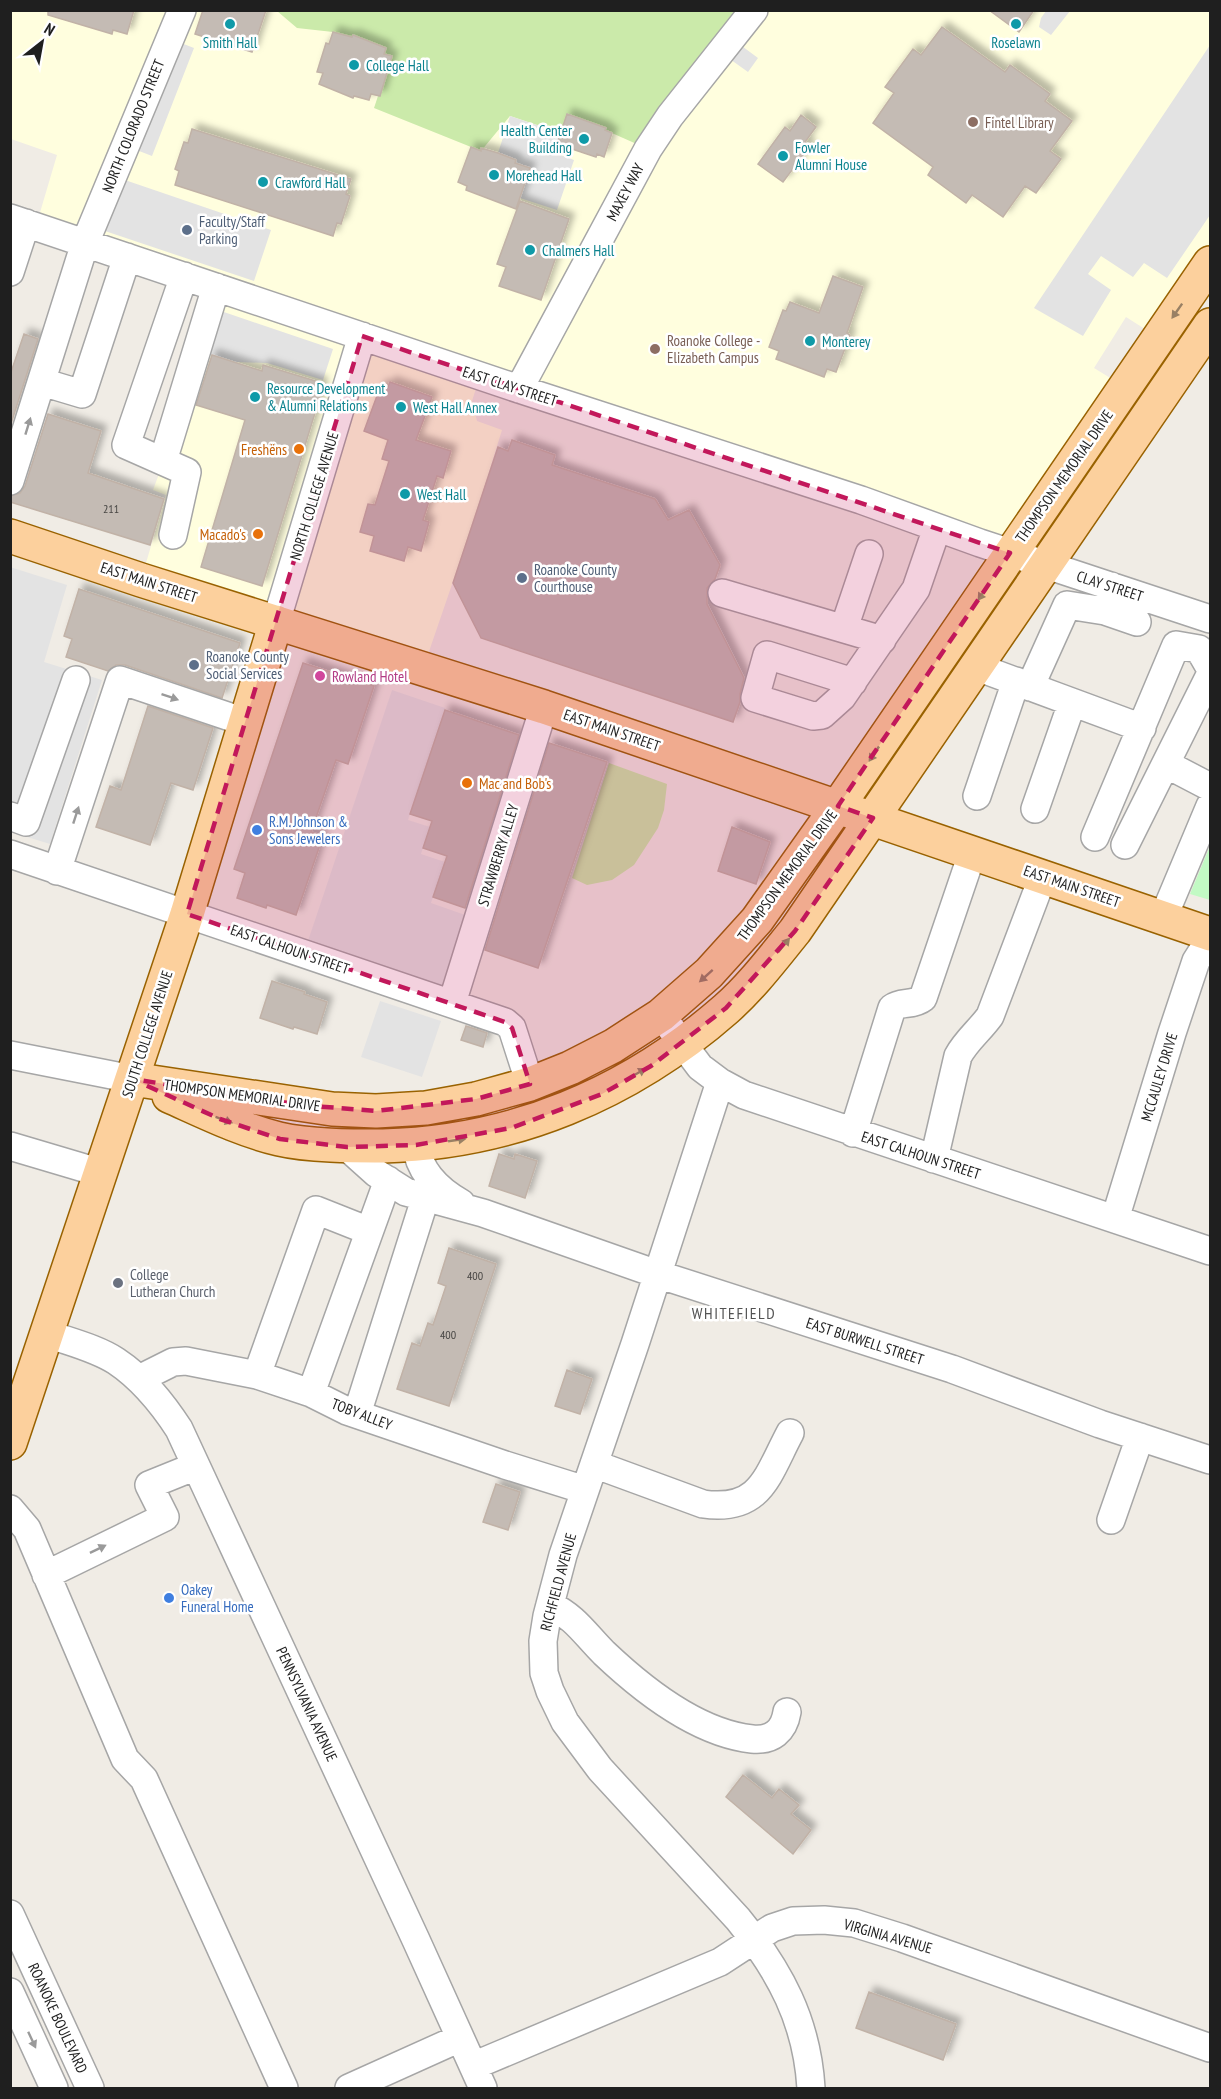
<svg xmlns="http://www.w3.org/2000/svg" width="1221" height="2099" viewBox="0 0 1221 2099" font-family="'PT Sans Narrow',sans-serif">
<defs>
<filter id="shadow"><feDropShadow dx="5.5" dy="-5.5" stdDeviation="3" flood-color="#0004"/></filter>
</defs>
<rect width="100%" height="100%" fill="#f0ece5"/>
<path fill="#fffede" d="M11 11H1210V263L1159 338 1126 317 1094 368 1125 387 1010 553 480 376 472 401 477 421 502 430 472 526 423 669 141 580 166 495 153 490 201 361 220 289 36 226 57 155 11 139Z"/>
<path fill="#cbeaaa" d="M277 11H754L648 149 605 130V128L568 115 561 133 510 116 481 151 374 108 391 57 384 54 386 48 353 35 352 37 333 32 297 28Z
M609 763 667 784 664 810 658 828 634 865 612 880 587 885 572 878Z"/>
<path fill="#c2fac4" d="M1210 846V900L1190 894Z"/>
<path fill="#e3e3e3" d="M1046 11H1070L1051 35 1039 27 1041 18Z
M731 38 758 58 748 72 720 52Z
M176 41 194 48 152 156 134 149Z
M1210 45V215L1167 278 1144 263 1133 277 1101 256 1088 274 1111 290 1083 336 1034 308Z
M510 116 561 133 555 153 574 160 557 210 520 198 530 168 515 163 498 153Z
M119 178 271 230 254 281 102 230Z
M218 310 333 349 323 380 267 363 235 362 205 353Z
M10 567 67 585 44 662 102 680 50 844 11 832Z
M392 690 445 708 408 820 430 827 421 854 445 862 431 903 468 916 444 987 308 941Z
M380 1001 441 1021 422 1077 361 1057Z"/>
<path fill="#c4bbb4" stroke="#c1b2a7" stroke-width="1.5" filter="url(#shadow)" d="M48 10H134L127 34 113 30 112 34 48 15Z
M203 10H266L252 52 195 34Z
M989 10H1034L1019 32Z
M942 27 1005 72 1010 65 1050 94 1045 101 1072 121 1050 151 1061 159 1036 193 1025 186 1003 217 972 195 966 203 928 175 933 167 873 123 894 93 885 87 913 49 921 55Z
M333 32 352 37 353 35 386 48 384 54 392 56 380 96 371 94 369 100 354 96 353 98 319 84 323 73 317 72 326 43 329 44Z
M567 114 606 128 605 130 612 133 604 157 597 154 596 157 557 144Z
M801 115 816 127 805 142 810 146 783 182 758 164 785 127 790 131Z
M192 129 351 179 346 194 350 196 341 224 337 223 333 236 175 185 179 171 175 169 184 142 188 143Z
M471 147 481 151V148L498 153 516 160 515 163 530 168 516 209 466 190 467 186 458 182Z
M520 201 569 219 541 300 499 286 506 267 497 264Z
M833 276 863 287 847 333 850 335 836 372 827 369 824 377 776 359 779 351 769 347 783 310 786 311 790 302 819 313Z
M24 334 38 339 10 427V375Z
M212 355 262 371 263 365 322 383 320 389 322 390 262 586 201 567 245 420 196 405Z
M390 382 432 397 416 440 451 451 443 478 437 476 423 520 429 522 421 551 408 547 404 561 370 551 374 536 360 532 368 504 375 505 389 461 382 459 388 440 364 431 381 385 388 387Z
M48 414 101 431 88 473 164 499 150 545 10 502V496L20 493 25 486Z
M512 440 555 455 552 465 655 499 668 520 689 510 720 565 715 579 707 588V604L744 678 740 694V702L733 722 481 638 453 583 498 447 508 451Z
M79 589 240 643 222 698 125 665H116L108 671 66 657 72 639 64 636Z
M303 663 374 686 348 764 336 760 311 832 323 836 296 915 267 905 266 908 237 898 245 873 234 869Z
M148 706 213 728 193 790 171 783 150 845 96 827 110 786 121 790Z
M445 710 519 735 465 908 433 897 447 856 423 848 432 821 410 814Z
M549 743 607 762 538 968 485 950Z
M732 827 770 842 756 884 718 871Z
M272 981 305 992 304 994 327 1002 317 1034 294 1027 293 1029 260 1018Z
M466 1026 487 1033 483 1047 461 1040Z
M499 1154 514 1159 515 1154 537 1161 525 1198 489 1186Z
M449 1248 496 1264 449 1406 397 1389 412 1343 420 1346 428 1323 433 1325 446 1286 438 1283Z
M567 1370 592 1379 580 1414 555 1406Z
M496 1484 520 1492 508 1530 483 1522Z
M743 1775 772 1798 779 1789 799 1805 791 1814 811 1830 793 1854 726 1797Z
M869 1992 956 2024 943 2060 856 2028Z"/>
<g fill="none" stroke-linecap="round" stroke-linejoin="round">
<g stroke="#a6a6a6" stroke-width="30">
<path id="minor" d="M10 218 519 389 861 500 980 543 1210 619
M10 272 26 223
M42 382 82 394 127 257
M519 389 648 149 670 116 754 10
M163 461 216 287
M10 481 85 243 182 10
M173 535 187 472 126 445 184 276
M722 593 882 640
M1105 611 1137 622
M276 622 362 336
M844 628 869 554
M977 667 1142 728
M853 682 767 655 755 698 813 716 822 715 842 697 916 589 937 528
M1030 687 1067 605 1105 611 1111 586
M1166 764 1210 787
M977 796 1016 681
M1035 809 1072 703
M10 816 26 822 76 680
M1095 837 1176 645 1199 649 1210 668
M1125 845 1210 675
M10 854 505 1022 512 1028 530 1084
M57 871 120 680 245 722
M1163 918 1210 806
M452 1003 544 707
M661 1015 700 1067 720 1082 744 1095 1210 1251
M10 1055 132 1079
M720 1082 635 1344 563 1555 547 1616 543 1641 544 1673 550 1691 565 1722 600 1769 738 1919C780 1971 807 2021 811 2088
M853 1133 892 1008C901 1001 913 1006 923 998L973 851
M416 1145C419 1172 438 1190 461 1203
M10 1146 101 1173
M347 1147 376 1173 406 1192 483 1213 657 1274 952 1369 1100 1424 1210 1460
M934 1159 958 1056C966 1041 980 1030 990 1016L1043 876
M1115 1219 1172 1033 1196 961 1210 939
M48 1334C70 1342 96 1348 116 1361 143 1379 162 1403 179 1429L416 1940 483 2088
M257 1375 316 1210 369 1231
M139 1379 173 1362 186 1361 257 1375 311 1393 347 1411 505 1465 585 1490
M311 1393 388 1180
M357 1414 425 1199
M594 1464 703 1504C761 1512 767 1476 790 1433
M10 1509 27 1529 125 1759 144 1779 284 2088
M1111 1520 1140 1437
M46 1575 165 1517 149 1485 196 1466
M550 1605C576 1618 584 1633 604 1653 643 1690 697 1733 752 1739 772 1741 784 1731 787 1712
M10 1914 90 2088
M10 1992 54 2088
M473 2066 720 1962 772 1928 793 1921 824 1920 854 1923 902 1938 1210 2048
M349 2088 460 2038"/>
</g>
<g stroke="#996200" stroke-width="36">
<path id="major" d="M10 536 141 580 544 707 1210 934
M132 1079 332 1109 376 1111 426 1108 476 1099 530 1084 570 1068 613 1046 661 1015 709 973 757 920 838 806 1210 263
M169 1096C205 1112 241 1130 279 1139 309 1146 352 1146 383 1146 512 1143 629 1094 726 1009 752 986 773 958 795 931L1210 325
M10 1443 187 914 276 622"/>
</g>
<use href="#minor" stroke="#fff" stroke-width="27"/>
<use href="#major" stroke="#fcd09d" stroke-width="33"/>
</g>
<defs><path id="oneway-solid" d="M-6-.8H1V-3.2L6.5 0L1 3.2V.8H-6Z" transform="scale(1.5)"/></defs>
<g fill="#998064">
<use href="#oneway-solid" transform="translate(1177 311) rotate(125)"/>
<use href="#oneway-solid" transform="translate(983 593) rotate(124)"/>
<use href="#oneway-solid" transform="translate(874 754) rotate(124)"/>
<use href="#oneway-solid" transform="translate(784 945) rotate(-51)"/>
<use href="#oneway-solid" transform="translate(706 976) rotate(138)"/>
<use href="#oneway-solid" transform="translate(638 1073) rotate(-30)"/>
<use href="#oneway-solid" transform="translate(224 1120) rotate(20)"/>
<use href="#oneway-solid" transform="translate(457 1140) rotate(-8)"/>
</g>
<g fill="#9a9a9a">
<use href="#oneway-solid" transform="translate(28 426) rotate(-73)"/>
<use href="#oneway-solid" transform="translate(170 697) rotate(19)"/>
<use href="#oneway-solid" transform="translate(76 815) rotate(-72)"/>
<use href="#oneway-solid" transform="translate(98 1549) rotate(-26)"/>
<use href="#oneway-solid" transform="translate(32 2040) rotate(65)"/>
</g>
<path fill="#c2185b" fill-opacity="0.2" stroke="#c2185b" stroke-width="4.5" stroke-dasharray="12 8" stroke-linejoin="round" d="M362 336 1010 553 838 806 873 818 795 931 726 1008 651 1066 602 1094 511 1128 416 1145 347 1147 280 1139 220 1119 132 1079 301 1105 376 1111 476 1099 530 1084 512 1028 505 1022 187 914Z"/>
<g fill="#0f9aa8" stroke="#fff" stroke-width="2">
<circle cx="230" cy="24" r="6"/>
<circle cx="1016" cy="24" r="6"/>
<circle cx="354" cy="65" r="6"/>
<circle cx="584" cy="139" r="6"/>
<circle cx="783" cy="156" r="6"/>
<circle cx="494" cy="175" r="6"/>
<circle cx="263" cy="182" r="6"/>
<circle cx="530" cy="250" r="6"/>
<circle cx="810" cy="341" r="6"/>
<circle cx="255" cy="397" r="6"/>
<circle cx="401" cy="407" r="6"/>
<circle cx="405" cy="494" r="6"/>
</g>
<g fill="#8d6e63" stroke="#fff" stroke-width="2">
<circle cx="973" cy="122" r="6"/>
<circle cx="655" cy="349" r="6"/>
</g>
<g fill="#5c6f8a" stroke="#fff" stroke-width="2">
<circle cx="187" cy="230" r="6"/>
<circle cx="522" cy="578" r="6"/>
<circle cx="194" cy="665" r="6"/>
</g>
<g fill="#e8710a" stroke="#fff" stroke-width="2">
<circle cx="299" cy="449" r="6"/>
<circle cx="258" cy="534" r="6"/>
<circle cx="467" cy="783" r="6"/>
</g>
<circle fill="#d1479c" stroke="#fff" stroke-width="2" cx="320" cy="676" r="6"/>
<g fill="#3f7fe0" stroke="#fff" stroke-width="2">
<circle cx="257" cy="830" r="6"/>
<circle cx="169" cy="1598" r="6"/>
</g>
<circle fill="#6b7280" stroke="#fff" stroke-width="2" cx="118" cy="1283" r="6"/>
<g text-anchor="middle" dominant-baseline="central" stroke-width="5" stroke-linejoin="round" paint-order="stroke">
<g font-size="12" fill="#484644">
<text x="111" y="508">211</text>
<text x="475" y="1275">400</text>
<text x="448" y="1334">400</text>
</g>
<g font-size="15" fill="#0d838f" stroke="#fff" text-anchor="start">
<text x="230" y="42" text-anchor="middle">Smith Hall</text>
<text x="1016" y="42" text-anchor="middle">Roselawn</text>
<text x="366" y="65">College Hall</text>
<text x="572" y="130" text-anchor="end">Health Center<tspan x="572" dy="17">Building</tspan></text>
<text x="795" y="147">Fowler<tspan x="795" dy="17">Alumni House</tspan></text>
<text x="506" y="175">Morehead Hall</text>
<text x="275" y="182">Crawford Hall</text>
<text x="542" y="250">Chalmers Hall</text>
<text x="822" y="341">Monterey</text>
<text x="267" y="388">Resource Development<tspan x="267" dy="17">&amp; Alumni Relations</tspan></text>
<text x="413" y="407">West Hall Annex</text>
<text x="417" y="494">West Hall</text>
</g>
<g font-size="15" fill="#785e54" stroke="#fff" text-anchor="start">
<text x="985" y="122">Fintel Library</text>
<text x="667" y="340">Roanoke College -<tspan x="667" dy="17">Elizabeth Campus</tspan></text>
</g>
<g font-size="15" fill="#1f1f1f" stroke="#fff">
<text transform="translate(133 126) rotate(-68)">NORTH COLORADO STREET</text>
<text transform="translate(625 192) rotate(-62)">MAXEY WAY</text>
<text transform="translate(510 386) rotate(18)">EAST CLAY STREET</text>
<text transform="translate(1064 476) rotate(-55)">THOMPSON MEMORIAL DRIVE</text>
<text transform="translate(314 496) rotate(-73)">NORTH COLLEGE AVENUE</text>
<text transform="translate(149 582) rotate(18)">EAST MAIN STREET</text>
<text transform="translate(1110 586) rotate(18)">CLAY STREET</text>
<text transform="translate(612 730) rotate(19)">EAST MAIN STREET</text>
<text transform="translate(498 855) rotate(-73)">STRAWBERRY ALLEY</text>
<text transform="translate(787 875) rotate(-54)">THOMPSON MEMORIAL DRIVE</text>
<text transform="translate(1072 886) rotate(19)">EAST MAIN STREET</text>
<text transform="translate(290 949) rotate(19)">EAST CALHOUN STREET</text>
<text transform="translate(147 1034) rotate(-72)">SOUTH COLLEGE AVENUE</text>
<text transform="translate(1159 1077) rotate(-73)">MCCAULEY DRIVE</text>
<text transform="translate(242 1095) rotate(8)">THOMPSON MEMORIAL DRIVE</text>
<text transform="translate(921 1155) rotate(18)">EAST CALHOUN STREET</text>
<text transform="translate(865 1341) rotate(18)">EAST BURWELL STREET</text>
<text transform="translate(362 1414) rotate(21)">TOBY ALLEY</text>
<text transform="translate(558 1582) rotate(-75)">RICHFIELD AVENUE</text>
<text transform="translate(307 1704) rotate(65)">PENNSYLVANIA AVENUE</text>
<text transform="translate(888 1936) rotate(16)">VIRGINIA AVENUE</text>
<text transform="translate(58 2018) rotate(65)">ROANOKE BOULEVARD</text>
</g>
<g font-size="15" fill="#4e5e75" stroke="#fff" text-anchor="start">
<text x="199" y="221">Faculty/Staff<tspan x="199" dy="17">Parking</tspan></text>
<text x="534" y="569">Roanoke County<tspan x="534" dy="17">Courthouse</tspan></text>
<text x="206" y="656">Roanoke County<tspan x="206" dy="17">Social Services</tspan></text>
</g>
<g font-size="15" fill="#c56008" stroke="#fff" text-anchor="end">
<text x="287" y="449">Freshëns</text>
<text x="246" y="534">Macado's</text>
<text x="479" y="783" text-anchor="start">Mac and Bob's</text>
</g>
<g font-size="15" fill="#b23c85" stroke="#fff" text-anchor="start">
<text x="332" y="676">Rowland Hotel</text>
</g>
<g font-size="15" fill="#366cbe" stroke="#fff" text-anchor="start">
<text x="269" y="821">R.M. Johnson &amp;<tspan x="269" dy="17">Sons Jewelers</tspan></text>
<text x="181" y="1589">Oakey<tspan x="181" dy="17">Funeral Home</tspan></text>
</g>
<g font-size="15" fill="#5b616d" stroke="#fff" text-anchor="start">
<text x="130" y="1274">College<tspan x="130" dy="17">Lutheran Church</tspan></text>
</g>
<g font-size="16" letter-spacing="1.5" fill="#525252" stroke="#fff">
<text x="734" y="1313">WHITEFIELD</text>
</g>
</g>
<rect width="1221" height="2099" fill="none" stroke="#1f1f1f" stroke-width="24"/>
<g transform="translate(42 42) rotate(31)" stroke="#ffffff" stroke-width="4.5" paint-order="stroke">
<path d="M0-4.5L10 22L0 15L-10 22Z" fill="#1f1f1f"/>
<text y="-9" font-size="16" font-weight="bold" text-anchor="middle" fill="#1f1f1f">N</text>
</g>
</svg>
